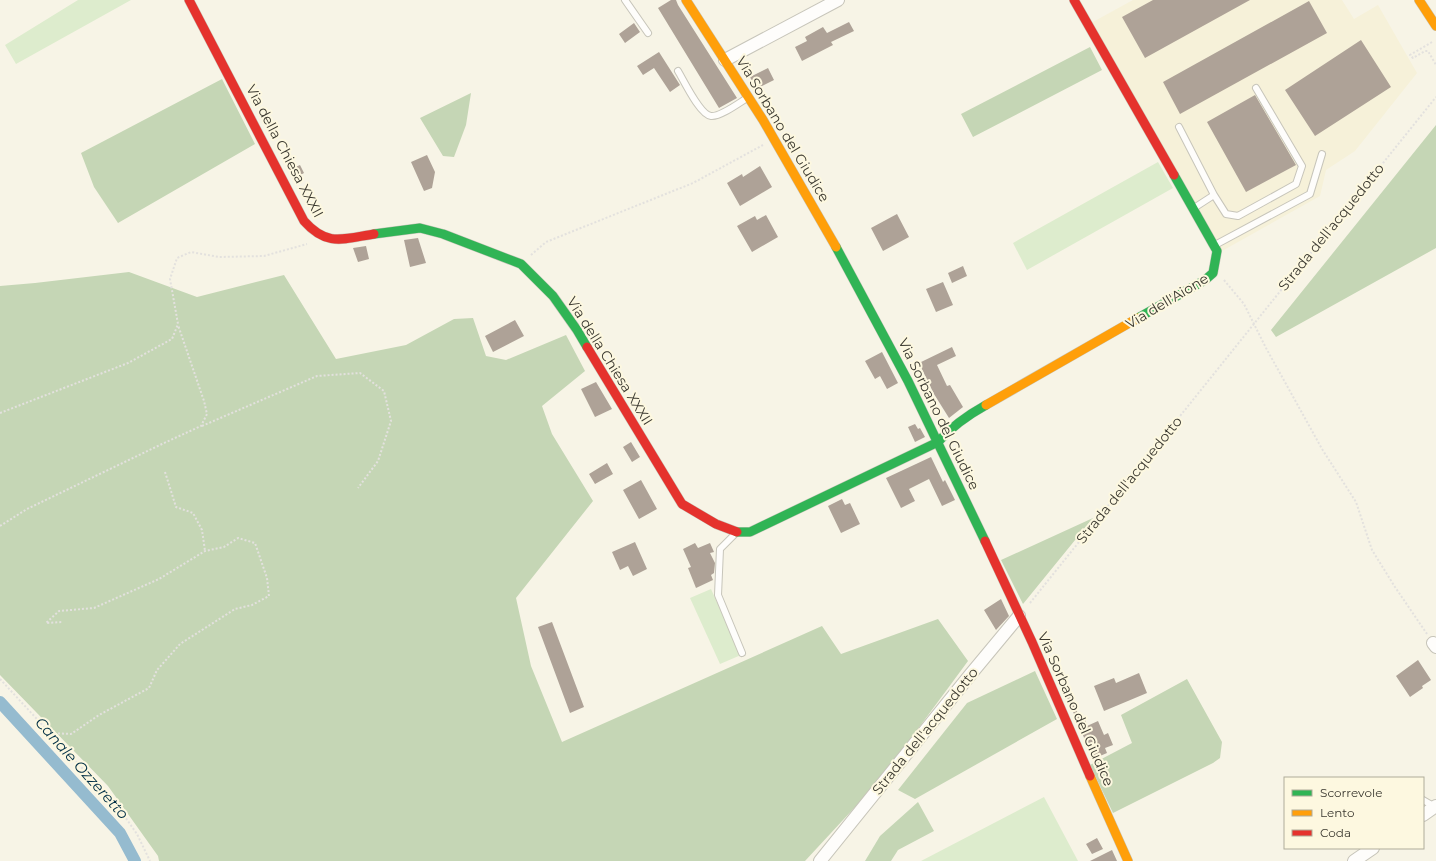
<svg xmlns="http://www.w3.org/2000/svg" width="1436" height="861" viewBox="0 0 1436 861" font-family="Montserrat,sans-serif">
<rect width="100%" height="100%" fill="#f7f4e6"/>
<path fill="#f6f1d9" d="M1133 0H1342L1354 19 1378 5 1417 73 1355 151 1326 170 1320 196 1222 251 1091 23Z"/>
<path fill="#ddeccd" d="M78 0H131L16 64 5 45Z
M1158 162 1173 188 1027 270 1013 243Z
M711 589 741 655 720 664 690 598Z
M1044 797 1078 861H921Z"/>
<path fill="#c5d6b5" d="M1090 47 1102 70 973 137 961 114Z
M222 79 255 144 118 223 94 187 81 153Z
M471 93 466 125 454 157 443 156 420 118Z
M1436 125V248L1276 337 1271 330Z
M129 272 197 297 284 275 336 359 406 345 454 319 473 318 486 356 506 360 566 335 585 371 542 406 552 434 593 501 516 598 531 666 562 742 822 626 841 654 938 619 968 661 881 779 805 861H159L158 856 108 786 0 675V286L35 283Z
M1093 518 1023 604 1001 560Z
M1035 671 1057 719 915 799 898 790 967 703Z
M1187 679 1222 742 1220 758 1213 763 1113 813 1090 765 1132 743 1121 715Z
M918 802 934 831 898 850 891 861H865L880 836Z"/>
<g fill="none" stroke-linecap="round" stroke-linejoin="round">
<path stroke="#95bbcf" stroke-width="12" d="M0 702 120 833 135 861"/>
</g>
<path fill="#aea297" d="M671 0H676L678 5 737 98 719 108 658 8Z
M1153 0H1250L1145 58 1122 17Z
M1309 1 1327 33 1180 114 1163 82Z
M849 22 854 31 831 42 833 45 802 61 795 47 807 41 805 37 823 27 827 33Z
M634 23 640 32 625 43 619 34Z
M1361 40 1391 87 1315 136 1285 90Z
M659 52 680 85 670 92 654 68 643 75 637 66Z
M768 68 774 80 756 89 750 77Z
M1255 95 1296 165 1246 192 1207 122Z
M427 155 435 172 432 188 424 191 411 162Z
M300 165 304 173 293 179 289 170Z
M760 166 772 187 740 206 727 183 742 174 743 177Z
M897 214 909 237 883 251 871 228Z
M766 215 778 237 752 252 737 226 755 216 757 220Z
M418 238 426 263 410 267 404 240Z
M366 246 369 259 358 262 353 248Z
M963 266 967 276 952 283 948 273Z
M943 282 953 305 936 312 926 289Z
M515 320 524 336 493 352 485 336Z
M952 347 956 356 937 365 947 386 950 385 963 407 949 418 934 394 919 363Z
M882 352 898 383 887 389 880 376 875 379 865 361Z
M596 382 612 409 595 417 581 389Z
M915 424 918 429 920 428 925 437 915 442 908 427Z
M631 442 640 457 632 462 623 447Z
M931 457 943 482 945 480 955 500 942 506 929 479 909 489 915 501 901 508 886 478Z
M607 463 613 474 595 484 589 474Z
M641 480 657 509 639 519 623 490Z
M842 499 845 505 850 503 860 524 841 533 828 506Z
M635 542 647 569 633 576 628 566 620 570 612 552Z
M695 543 698 548 710 543 714 552 710 553 715 563 714 573 711 575 713 580 696 588 688 568 691 567 683 549Z
M1001 599 1009 616 996 630 984 610Z
M552 622 584 707 570 713 538 627Z
M1418 660 1431 680 1422 686 1423 688 1410 697 1396 676Z
M1139 673 1147 693 1104 711 1094 686 1114 678 1116 683Z
M1067 687 1081 721 1085 719 1087 726 1098 721 1104 735 1108 733 1113 745 1105 748 1107 753 1093 759 1063 688Z
M1097 838 1103 849 1092 854 1086 844Z
M1112 850 1117 861H1090Z"/>
<g fill="none" stroke-linecap="round" stroke-linejoin="round">
<g stroke="#c7c5ba" stroke-width="8">
<path id="lane" d="M625 0 648 33
M678 71C684 81 700 115 711 116 720 117 739 103 747 98
M1179 127 1214 195 1194 208
M1214 195 1226 214 1238 216 1296 184 1302 166 1256 88
M1215 245 1310 194 1322 154
M735 534 720 549 718 595 742 653
M1423 800 1435 807"/>
</g>
<g stroke="#c7c5ba" stroke-width="14">
<path id="street" d="M725 60 838 0
M1433 643 1436 647
M1423 815 1436 806
M820 861 970 675 1019 616
M1354 861 1373 848"/>
</g>
<g stroke="#c7c5ba" stroke-width="10">
<path id="fast" d="M374 234 420 228 443 234 521 264 553 296 577 330 587 347
M836 247 908 381 985 541
M1138 318 1205 280 1213 273 1217 251 1174 175
M737 532H750L938 442C952 426 968 415 986 405"/>
</g>
<g stroke="#c7c5ba" stroke-width="10">
<path id="slow" d="M686 0 763 120 836 247
M1419 0 1436 26
M986 405 1138 318
M1090 776 1128 861"/>
</g>
<g stroke="#c7c5ba" stroke-width="10">
<path id="jam" d="M189 0 304 221C327 247 343 239 374 234
M1074 0 1174 175
M587 347 682 504 716 524 737 532
M985 541 1032 642 1090 776"/>
</g>
<path stroke="#e3e1de" stroke-width="2" stroke-dasharray="2 2" stroke-linecap="butt" d="M1432 42 1410 55 1413 58 1425 51H1428L1436 65
M531 255 546 242 693 183 763 145
M1224 280 1244 304 1266 348 1322 449 1356 502 1372 550 1395 587 1427 634
M0 413 128 363 172 339 178 324 170 279 177 258 191 252 219 257 264 256 307 244
M202 426 317 376 360 373 384 391 391 421 378 461 358 488
M165 472 176 507 193 513 202 530 205 551
M0 526 27 509 162 444 201 426 207 414 204 401 178 325
M1030 603 1436 97
M0 679 118 807 137 834 150 861
M50 733 71 734 99 715 149 688 157 670 180 644 235 609 252 605 269 596 267 578 255 543 238 538 224 547 205 551 159 579 94 608 59 611 46 623 63 622"/>
<use href="#lane" stroke="#fefdfb" stroke-width="6"/>
<use href="#street" stroke="#fefdfb" stroke-width="12"/>
<use href="#fast" stroke="#30b455" stroke-width="9"/>
<use href="#slow" stroke="#ff9f0a" stroke-width="9"/>
<use href="#jam" stroke="#e5322d" stroke-width="9"/>
</g>
<g text-anchor="middle" dominant-baseline="central" stroke-width="4" stroke-linejoin="round" paint-order="stroke">
<g font-size="14" fill="#3b3930" stroke="#fdf8e0">
<text transform="translate(783 129) rotate(59)">Via Sorbano del Giudice</text>
<text transform="translate(285 151) rotate(62)">Via della Chiesa XXXII</text>
<text transform="translate(1331 227) rotate(-51)">Strada dell'acquedotto</text>
<text transform="translate(1167 301) rotate(-31)">Via dell'Aione</text>
<text transform="translate(610 361) rotate(58)">Via della Chiesa XXXII</text>
<text transform="translate(939 414) rotate(64)">Via Sorbano del Giudice</text>
<text transform="translate(1129 480) rotate(-51)">Strada dell'acquedotto</text>
<text transform="translate(1076 709) rotate(66)">Via Sorbano del Giudice</text>
<text transform="translate(925 731) rotate(-51)">Strada dell'acquedotto</text>
</g>
<g font-size="15" font-style="italic" fill="#002f46" stroke="#fdf8e0">
<text transform="translate(82 768) rotate(48)">Canale Ozzeretto</text>
</g>
</g>
<rect x="1284" y="777" width="140" height="72" fill="#fdf8e0" stroke="#afac9a"/>
<rect x="1292" y="790" width="20" height="6" fill="#30b455" stroke="#afac9a"/>
<text x="1320" y="797" font-size="12" fill="#3b3930">Scorrevole</text>
<rect x="1292" y="810" width="20" height="6" fill="#ff9f0a" stroke="#afac9a"/>
<text x="1320" y="817" font-size="12" fill="#3b3930">Lento</text>
<rect x="1292" y="830" width="20" height="6" fill="#e5322d" stroke="#afac9a"/>
<text x="1320" y="837" font-size="12" fill="#3b3930">Coda</text>
</svg>
